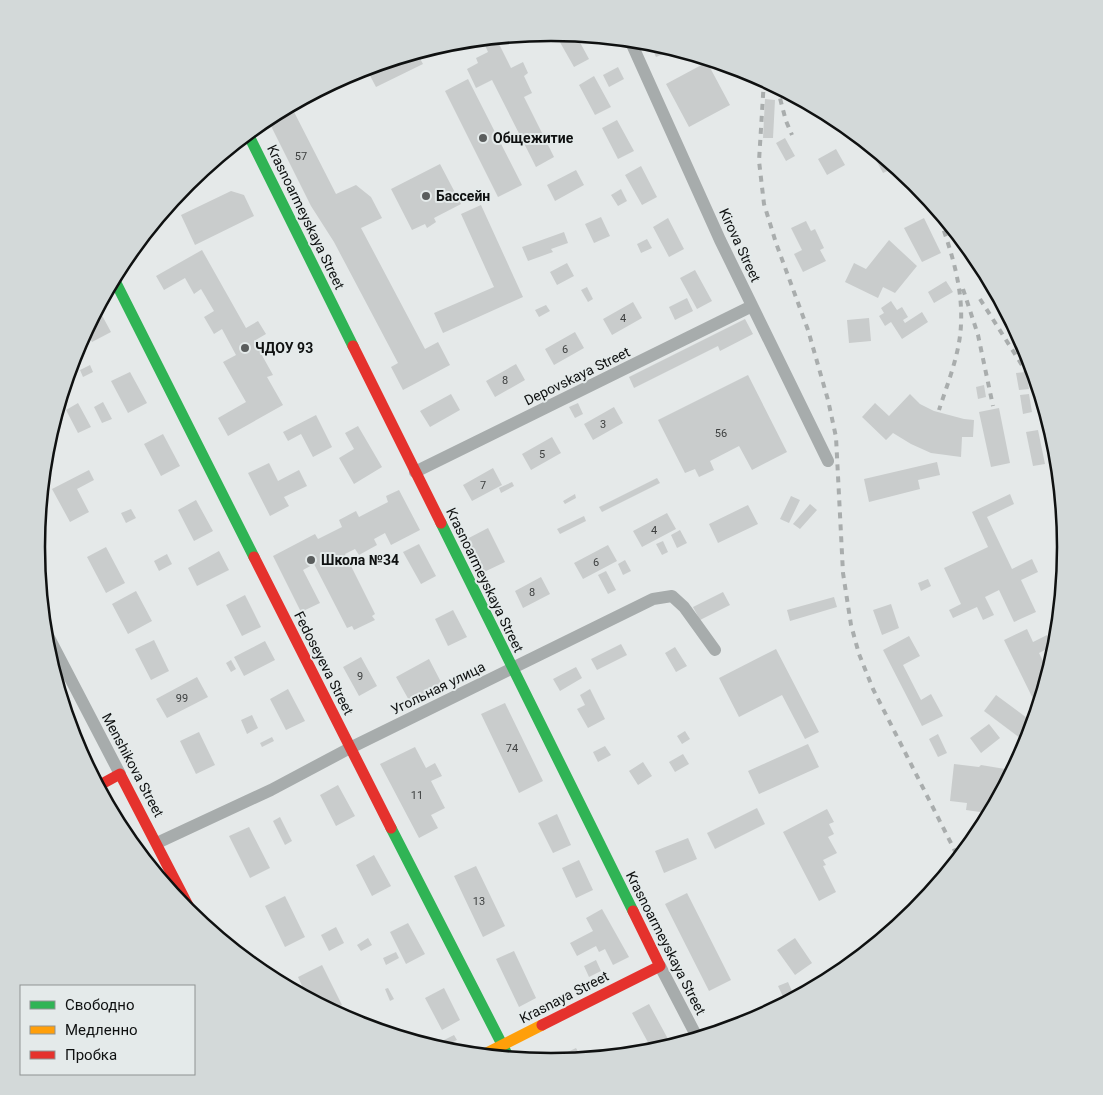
<svg xmlns="http://www.w3.org/2000/svg" width="1103" height="1095" viewBox="0 0 1103 1095" font-family="Roboto,sans-serif">
<rect width="100%" height="100%" fill="#e5e9e9"/>
<path fill="#c9cccc" d="M563 34 576 35 589 59 574 67 557 37Z
M493 38H496L511 68 523 62 528 73 524 76 532 93 524 97 554 157 536 167 492 80 476 88 467 69 478 63 476 58 488 52 484 43Z
M470 41 446 53 442 45 451 42Z
M649 42H652L675 49 656 57Z
M417 53 423 64 376 87 366 68Z
M707 62 730 105 689 127 666 84Z
M618 67 624 79 609 87 603 75Z
M594 76 611 107 595 115 579 85Z
M468 79 522 185 498 197 445 91Z
M765 99 775 100 773 138H763Z
M291 106 336 194 356 185 371 197 382 218 361 228 425 349 438 342 450 365 403 390 391 367 398 363 334 242 311 206 267 118Z
M617 120 634 151 618 159 602 128Z
M785 138 795 156 786 161 776 143Z
M836 149 845 165 827 175 818 159Z
M878 152 896 167 883 173 873 154Z
M440 164 461 204 434 218 436 222 427 228 425 224 412 230 391 189Z
M641 166 657 197 642 205 625 175Z
M576 170 584 185 555 201 547 185Z
M621 189 627 201 618 206 611 195Z
M231 191 244 195 254 216 195 245 181 215Z
M481 205 523 297 443 333 434 313 494 287 461 214Z
M601 217 610 236 594 243 585 224Z
M668 218 684 249 669 257 653 227Z
M924 218 941 253 922 262 904 228Z
M806 221 811 231 815 229 824 248 820 250 826 261 803 272 794 254 802 250 791 228Z
M564 232 568 243 551 249 553 252 528 261 522 247Z
M647 239 652 248 641 253 637 244Z
M889 240 917 266 895 293 883 287 878 298 845 282 854 263 866 269Z
M202 250 246 328 258 321 266 334 254 341 273 375 267 377 283 405 228 436 218 418 246 402 223 362 236 355 222 329 214 334 204 317 214 311 201 289 194 294 185 278 164 290 156 276Z
M567 263 574 276 557 285 550 272Z
M695 270 712 301 697 309 680 278Z
M946 281 953 292 934 303 928 292Z
M587 287 593 299 588 302 581 290Z
M687 298 693 311 675 320 669 307Z
M891 301 897 310 902 307 908 317 903 320 905 323 922 312 928 322 902 339 891 322 885 326 879 316 884 313 881 308Z
M633 302 642 318 612 335 603 319Z
M546 305 550 311 539 317 535 310Z
M98 308 111 332 92 342 86 331Z
M869 318 871 341 849 343 847 320Z
M745 319 753 334 720 351 718 346 634 388 629 377Z
M575 332 584 348 554 365 545 349Z
M516 364 525 380 495 397 486 381Z
M90 365 93 372 83 377 80 370Z
M130 372 147 403 128 413 111 381Z
M1026 372 1029 389 1019 390 1016 373Z
M748 375 787 452 752 470 739 446 710 461 714 470 699 477 695 469 685 473 658 420Z
M984 385 986 397 978 399 976 387Z
M451 394 460 410 430 427 420 411Z
M910 394 920 404 934 411 964 419 974 420 973 437H962L961 457 931 453 911 444 893 433 886 440 862 417 875 403 889 416Z
M1029 394 1032 412 1023 414 1020 395Z
M103 402 112 419 102 423 94 407Z
M78 403 91 427 78 433 66 410Z
M578 403 583 414 575 418 569 407Z
M614 407 623 423 593 440 584 424Z
M999 408 1010 463 991 467 979 412Z
M316 415 332 447 313 457 301 434 288 441 283 432Z
M358 426 382 467 354 484 339 458 354 449 345 433Z
M1038 430 1045 464 1033 466 1026 432Z
M163 434 180 466 161 476 144 444Z
M50 436 55 446 46 450V447Z
M552 437 561 453 531 470 522 454Z
M937 462 940 475 918 480 920 489 869 502 864 479Z
M269 463 278 481 299 470 307 486 284 497 289 506 270 516 248 473Z
M493 468 502 485 472 501 463 485Z
M89 470 94 480 77 489 89 512 70 522 52 489Z
M1060 477 1063 507 1062 508 1052 479Z
M657 478 660 483 602 512 599 507Z
M512 482 514 486 501 493 499 488Z
M399 490 420 530 391 545 385 533 374 539 377 545 359 555 355 549 345 554 375 614 372 616 375 620 354 630 352 626 347 628 314 564 303 570 320 603 301 612 273 556 315 534 318 539 342 527 339 520 356 511 359 517 388 502 386 496Z
M575 494 576 498 565 504 563 501Z
M1010 494 1014 504 987 517 1012 569 1032 559 1038 572 1021 580 1036 612 1014 622 999 590 985 597 994 615 983 620 977 607 953 618 949 610 961 604 944 568 988 547 972 512Z
M791 496 800 500 789 523 780 519Z
M196 500 213 531 194 541 178 510Z
M810 504 817 510 800 529 793 524Z
M748 505 758 524 718 543 709 524Z
M131 509 136 518 126 523 121 513Z
M667 513 676 529 642 547 633 531Z
M584 516 586 521 560 534 557 529Z
M488 528 505 562 482 573 465 540Z
M680 530 687 543 677 548 671 535Z
M663 541 668 552 662 555 656 544Z
M419 544 436 576 421 584 403 552Z
M608 545 617 561 583 579 574 563Z
M106 547 125 583 106 593 87 557Z
M219 551 229 570 197 586 188 568Z
M167 554 172 564 159 571 154 561Z
M625 560 631 571 623 575 618 564Z
M606 571 616 590 608 594 598 575Z
M541 577 550 594 523 608 515 591Z
M928 579 931 586 921 591 918 583Z
M136 591 152 621 128 634 112 604Z
M723 592 730 605 700 620 693 607Z
M245 595 261 627 242 636 226 605Z
M834 597 837 607 790 621 787 610Z
M891 604 899 628 882 635 873 610Z
M453 610 467 637 448 646 435 619Z
M1027 629 1033 642 1047 635 1053 646 1039 653 1049 673 1038 709 1004 640Z
M909 636 920 656 903 665 921 700 931 694 943 716 922 726 883 650Z
M154 640 169 671 151 680 135 649Z
M265 641 275 660 244 676 234 657Z
M621 644 627 655 597 670 591 659Z
M675 647 687 666 676 672 665 653Z
M776 649 819 732 805 739 782 695 739 717 719 678Z
M361 657 377 686 359 696 343 667Z
M429 659 442 684 410 702 396 677Z
M231 660 236 669 231 672 226 663Z
M576 667 582 678 560 691 553 679Z
M197 677 208 697 167 718 156 699Z
M288 689 305 721 286 730 270 699Z
M590 689 605 719 588 728 577 709 585 705 580 695Z
M996 695 1031 721 1036 714 1027 745 987 820V813L966 810 967 803 950 801 954 764 979 767 981 765 1005 769 1020 738 984 711Z
M505 703 543 781 519 793 481 714Z
M252 715 258 728 247 734 241 720Z
M989 724 1000 738 981 753 970 738Z
M685 731 690 739 682 744 677 736Z
M199 732 215 765 196 774 180 741Z
M938 734 947 753 938 757 929 739Z
M272 737 274 741 262 747 260 743Z
M808 744 819 767 759 794 748 771Z
M605 746 611 755 598 762 593 752Z
M415 747 426 768 435 763 442 776 431 781 445 808 431 815 438 828 419 838 380 764Z
M683 754 689 764 675 772 669 762Z
M643 762 652 776 638 785 629 771Z
M338 785 355 816 336 826 320 795Z
M757 808 765 824 715 849 707 833Z
M827 809 834 822 829 824 834 834 828 837 837 853 823 860 826 865 823 866 836 892 819 901 783 832Z
M557 814 571 845 553 853 538 823Z
M280 817 292 841 285 845 273 821Z
M249 827 270 868 250 878 229 836Z
M688 838 697 859 664 873 655 851Z
M374 855 391 886 372 896 356 865Z
M579 860 593 890 576 898 562 868Z
M476 866 505 926 483 937 454 876Z
M687 893 731 980 709 991 665 904Z
M285 896 305 937 285 947 265 906Z
M602 909 629 957 613 965 605 949 599 952 596 946 577 956 570 943 593 931 586 918Z
M900 915 903 922 894 929 889 921Z
M408 923 425 954 406 964 390 932Z
M336 927 344 943 329 951 321 935Z
M368 938 372 945 361 951 357 945Z
M795 938 812 963 795 975 777 950Z
M514 951 536 998 519 1007 496 959Z
M396 952 399 958 386 965 383 958Z
M596 960 601 971 589 977 584 966Z
M322 965 342 1005 331 1011 297 993 304 990 298 977Z
M788 982 795 998 786 1003 778 986Z
M388 988 394 999 390 1001 385 989Z
M444 988 460 1020 442 1030 425 998Z
M649 1004 668 1039 651 1048 632 1013Z
M454 1035 457 1040 446 1045 444 1040Z
M576 1048 582 1059 547 1062Z"/>
<g fill="none" stroke-linecap="round" stroke-linejoin="round">
<path stroke="#a7acac" stroke-width="12" d="M630 40 720 240 828 461
M415 472 752 306
M44 628 120 774
M157 843 271 790 350 748 653 599 672 596 684 607 715 650
M660 966 698 1039"/>
<path stroke="#30b455" stroke-width="11" d="M248 134 353 346
M114 279 254 557
M441 523 633 911
M391 828 509 1058"/>
<path stroke="#ff9f0a" stroke-width="11" d="M481 1056 542 1025"/>
<path stroke="#e5322d" stroke-width="11" d="M353 346 441 523
M254 557 391 828
M98 786 120 774 194 917
M542 1025 660 966 633 911"/>
<path stroke="#a9adad" stroke-width="4" stroke-dasharray="6 6" stroke-linecap="butt" d="M764 80 759 161 764 204 776 243 808 330 828 400 836 437 843 573 851 625 859 654 873 689 959 859
M777 87 786 121 792 135
M936 208C949 245 963 283 961 324 960 353 948 382 939 410
M963 289 978 335 993 406
M980 299 1041 395"/>
</g>
<g fill="#5a5d5d" stroke="#e4eaea" stroke-width="2">
<circle cx="483" cy="138" r="5"/>
<circle cx="426" cy="196" r="5"/>
<circle cx="245" cy="348" r="5"/>
<circle cx="311" cy="560" r="5"/>
</g>
<g text-anchor="middle" dominant-baseline="central" stroke-width="4" stroke-linejoin="round" paint-order="stroke">
<g font-size="11" fill="#3e4040">
<text x="301" y="156">57</text>
<text x="623" y="318">4</text>
<text x="565" y="349">6</text>
<text x="505" y="380">8</text>
<text x="603" y="424">3</text>
<text x="721" y="433">56</text>
<text x="542" y="454">5</text>
<text x="483" y="485">7</text>
<text x="654" y="530">4</text>
<text x="596" y="562">6</text>
<text x="532" y="592">8</text>
<text x="360" y="676">9</text>
<text x="182" y="698">99</text>
<text x="512" y="748">74</text>
<text x="417" y="795">11</text>
<text x="479" y="901">13</text>
</g>
<g font-size="14" font-weight="bold" fill="#0f1111" stroke="#e4eaea" text-anchor="start">
<text x="493" y="138">Общежитие</text>
<text x="436" y="196">Бассейн</text>
<text x="255" y="348">ЧДОУ 93</text>
<text x="321" y="560">Школа №34</text>
</g>
<g font-size="14" fill="#0f1111" stroke="#e4eaea">
<text transform="translate(306 217) rotate(64)">Krasnoarmeyskaya Street</text>
<text transform="translate(740 245) rotate(65)">Kirova Street</text>
<text transform="translate(577 376) rotate(-26)">Depovskaya Street</text>
<text transform="translate(485 580) rotate(64)">Krasnoarmeyskaya Street</text>
<text transform="translate(324 663) rotate(63)">Fedoseyeva Street</text>
<text transform="translate(438 688) rotate(-26)">Угольная улица</text>
<text transform="translate(133 765) rotate(62)">Menshikova Street</text>
<text transform="translate(666 943) rotate(63)">Krasnoarmeyskaya Street</text>
<text transform="translate(564 997) rotate(-27)">Krasnaya Street</text>
</g>
</g>
<path d="M0 0H1103V1095H0ZM45 547a506 506 0 1 1 1012 0a506 506 0 1 1-1012 0Z" fill="#d3d9d9" fill-rule="evenodd"/>
<path fill="none" stroke="#0f1111" stroke-width="2.5" d="M45 547a506 506 0 1 1 1012 0a506 506 0 1 1-1012 0Z"/>
<rect x="20" y="985" width="175" height="90" fill="#e4eaea" stroke="#8f9393"/>
<rect x="30" y="1001" width="25" height="8" fill="#30b455" stroke="#8f9393"/>
<text x="65" y="1010" font-size="15" fill="#0f1111">Свободно</text>
<rect x="30" y="1026" width="25" height="8" fill="#ff9f0a" stroke="#8f9393"/>
<text x="65" y="1035" font-size="15" fill="#0f1111">Медленно</text>
<rect x="30" y="1051" width="25" height="8" fill="#e5322d" stroke="#8f9393"/>
<text x="65" y="1060" font-size="15" fill="#0f1111">Пробка</text>
</svg>
